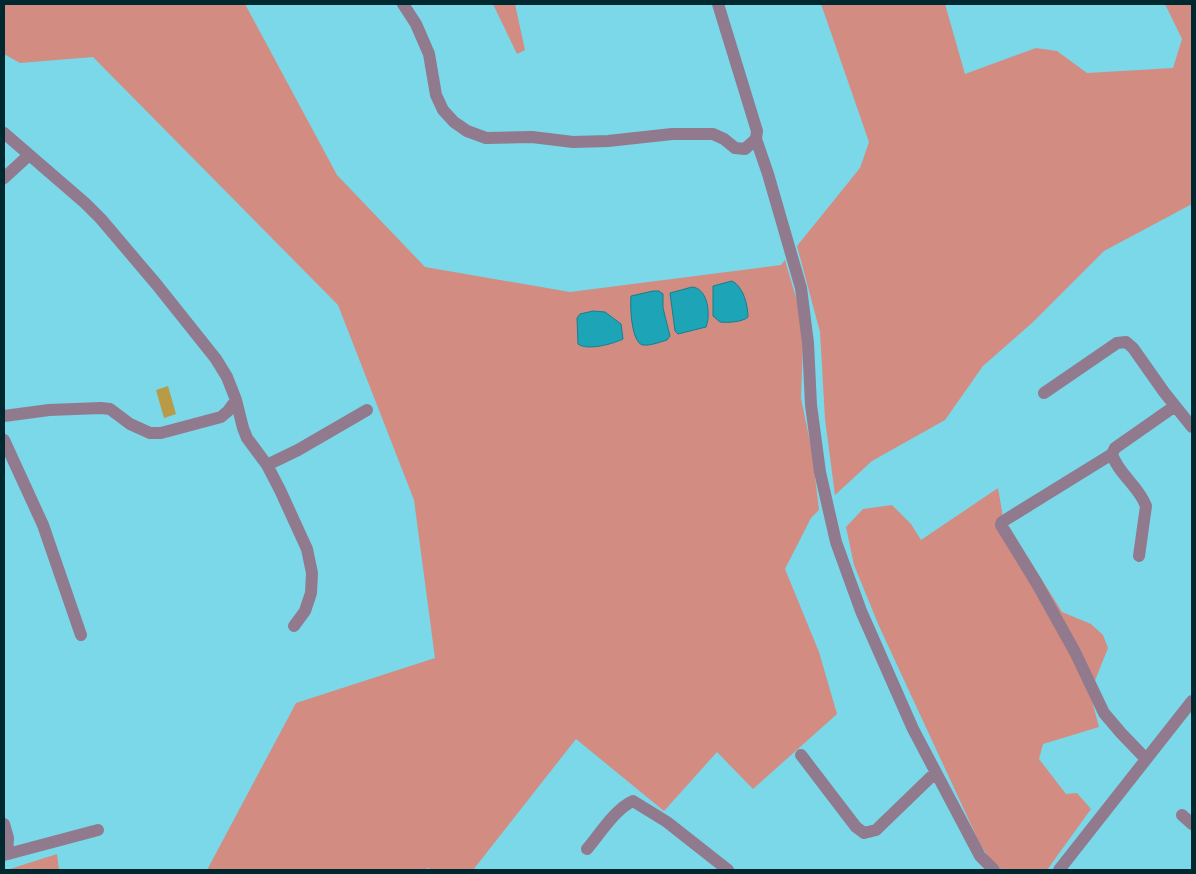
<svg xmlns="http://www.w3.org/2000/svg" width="1196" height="874" viewBox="0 0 1196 874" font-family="'Roboto Condensed',sans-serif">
<rect width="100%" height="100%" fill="#7ad8e8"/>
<path fill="#d38c81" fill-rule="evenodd" d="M4 4H245L337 175 425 267 570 292 781 265 785 260 799 308 803 340 801 398 812 452 819 510 811 518 785 569 819 652 837 714 753 789 717 752 664 811 576 739 473 870H433L428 868 425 870H207L296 703 435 658 414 500 338 305 93 57 20 63 4 54ZM663 294V308L670 336C664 343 648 346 640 343ZM593 311H600L623 339 615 343 582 347 580 314Z
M493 4H515L525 50 517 54Z
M821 4H945L965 74 1036 48 1057 51 1087 73 1173 68 1182 39 1165 4H1192V204L1104 251 1032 323 983 366 945 420 872 461 835 495 825 419 820 332 797 246 860 168 869 142Z
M998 488 1003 517 1062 612 1091 624 1103 635 1108 648 1090 693 1099 727 1043 744 1039 759 1066 794 1077 793 1091 809 1047 870H1002L990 859 980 844 879 626 854 565 846 527 863 509 892 505 911 524 921 540Z
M57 854 59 870H11L10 869Z"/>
<path fill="#1da4b6" stroke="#147f8e" d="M732 281C743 286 748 305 748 317 743 322 727 323 720 322L713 316V286Z
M692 287C708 288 711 315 706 327L678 334 675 331 670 293Z
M653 291H659L663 294V308L670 336 667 340C660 342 650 346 643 345 631 343 630 305 631 296Z
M593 311 605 312 621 324 623 339C613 344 587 351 578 344L577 318 580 314Z"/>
<path fill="#b99a47" d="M168 386 176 414 164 418 156 390Z"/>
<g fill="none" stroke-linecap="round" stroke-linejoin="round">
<path stroke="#917a8e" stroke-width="12" d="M403 4 416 24 429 54 436 95 443 110 454 122 467 131 486 138 532 137 573 142 608 141 672 134H713L724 139 735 148 745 149 756 139
M718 4 757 131 756 139 768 174 801 288 808 343 811 405 820 472 836 542 861 611 913 729 980 856 994 870
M4 133 85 203 101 219 157 285 216 359 227 377 236 400 228 411 221 417 161 433H150L130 424 110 409 101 408 49 410 4 416
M4 178 29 155
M1044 393 1117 343 1126 342 1133 348 1164 392 1192 427
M236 400 243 428 247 438 267 465 280 490 307 549 312 573 311 593 305 611 294 626
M4 440 43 525 81 635
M1112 454 1002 522 1001 525 1036 582 1075 652 1104 713 1121 733 1146 759
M267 465 298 450 367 410
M1139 556 1146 506C1139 486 1118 474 1112 454L1115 448 1175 406
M801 755 856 827 864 833 876 830 935 773
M1182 815 1192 824
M4 824 8 838 7 854
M587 849C599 835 616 808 633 801L667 822 728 870
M4 855 98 830
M1059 870 1192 701"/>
</g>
<rect width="1196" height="874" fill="none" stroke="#00282f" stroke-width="10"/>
</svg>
